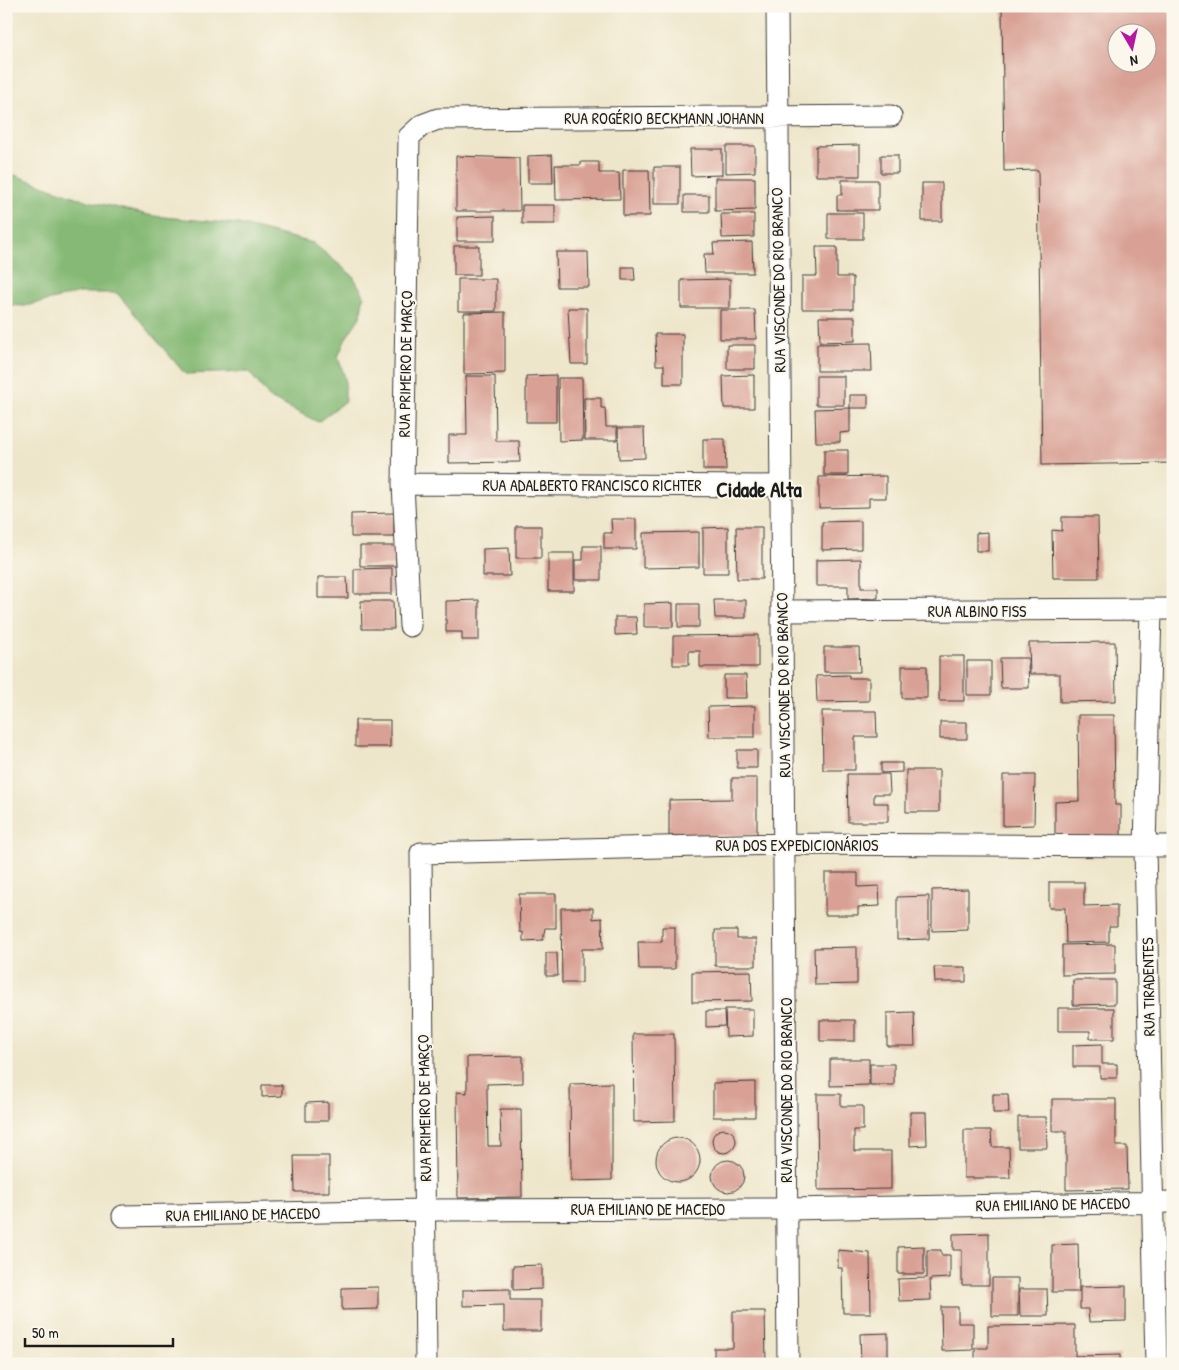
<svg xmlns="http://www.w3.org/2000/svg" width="1179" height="1370" viewBox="0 0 1179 1370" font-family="'Patrick Hand',sans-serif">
<rect width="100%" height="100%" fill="#fbf7ec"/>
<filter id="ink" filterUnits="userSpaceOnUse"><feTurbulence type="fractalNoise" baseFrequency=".02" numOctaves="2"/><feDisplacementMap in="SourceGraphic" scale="10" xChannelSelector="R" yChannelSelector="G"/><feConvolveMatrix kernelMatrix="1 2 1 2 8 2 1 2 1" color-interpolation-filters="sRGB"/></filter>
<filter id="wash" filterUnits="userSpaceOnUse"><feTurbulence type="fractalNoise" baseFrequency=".0096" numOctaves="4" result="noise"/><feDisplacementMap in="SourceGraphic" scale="20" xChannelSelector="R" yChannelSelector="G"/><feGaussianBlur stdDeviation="1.12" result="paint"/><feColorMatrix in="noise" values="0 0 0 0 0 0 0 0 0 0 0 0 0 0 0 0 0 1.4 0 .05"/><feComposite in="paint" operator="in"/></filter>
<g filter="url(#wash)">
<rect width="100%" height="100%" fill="#eee6ca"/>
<path fill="#85b974" stroke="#506a48" d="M6 172 84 200 153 216 238 224 313 243 353 276 364 295 360 317 346 338 338 357 345 378V401L318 422 270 398 249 372 185 374 117 293H80L25 306 6 305Z"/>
<g id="blocks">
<path fill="#d9a195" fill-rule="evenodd" d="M1002 6H1173V463L1042 465 1038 170 1004 171ZM1116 32H1146V62H1116Z
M860 145V176H816V146Z
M726 146H755V172L726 173Z
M690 149H722V175L691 176Z
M552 155 553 183H528V156Z
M881 155H898V173H881Z
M456 156 519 158 520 211H456Z
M581 162H599V173H619L620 199 556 200 555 165H581Z
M654 167H680V204H654Z
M623 170H649L650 216H623Z
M715 178H755V210L715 211Z
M842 180H878V210H837V195H842Z
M922 183H942V221H922Z
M684 195H709V212H684Z
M522 205H555V224H522Z
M828 213H863V239H828Z
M721 214H754V237L722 238Z
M495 216V241H457V217Z
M752 242 753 273H705L704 254H714L713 243Z
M454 246H479V275H454Z
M816 247H837V277H853V309H802V276H817Z
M556 252H588L589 287H557Z
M622 267H634L635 280H622Z
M458 279H496V311H458Z
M730 279V308H681V280Z
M568 308H587V364H571Z
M720 310H755L756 339H720Z
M505 312V373L464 374V313Z
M819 317H855V341L820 342Z
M655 334H683V384H664V365H656Z
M871 343 872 371H817V344Z
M727 345H755V369H727Z
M556 375V422H526V376Z
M754 375V408H724L723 376Z
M466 376H495L496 441H519L520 462 449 463V435H467Z
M816 376H844V405H816Z
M558 378H582L583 440 559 441Z
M850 395H868V408H850Z
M584 398H601V408H605L606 427H617V440H585Z
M850 408V432L840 433V442H816L815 409Z
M618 428H644L645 458 619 459Z
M703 439H725L726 470H703Z
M824 450H848V475H824Z
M886 476V498H869V507L819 508V477Z
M394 513V537H351V514Z
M1062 517H1098L1099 578H1053L1052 530 1062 531Z
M611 519H636V549H604V533H612Z
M861 521V549L822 550V522Z
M516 526H541V558H516Z
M728 527V573H703V528Z
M736 527H762V579H737Z
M699 532V567L643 568V533Z
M988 532V551H976V533Z
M360 546H396V566H360Z
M583 546H601V580H575V560H583Z
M509 548 510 576H483V549Z
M548 553H574V591H548Z
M861 559V588H878V598L848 599V586H816V560Z
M392 568V594H354V569Z
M318 577H347L348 598H318Z
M479 600V640H462V632H446V601Z
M714 600H746V618H715Z
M361 601H393L394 629H362Z
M673 603V627H644V604Z
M678 604H699V627H678Z
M615 617H636L637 634 615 635Z
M758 635V667H700V651H689V665H673V636Z
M1115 642 1116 701 1060 702V674H1030L1029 643Z
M824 647H859L860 672H824Z
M939 656H964V701H939Z
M1000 658H1028L1029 688H1001Z
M967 661H991V695H967Z
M902 666H927V698H902Z
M724 675H746L747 698H724Z
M849 675V678H869V701L817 702 816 676Z
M755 706V737H709L708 707Z
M822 711H876L877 737H855V770H823Z
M1078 715H1114L1115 805H1121V836L1055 837V802L1079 801Z
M355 720H390V747H355Z
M940 722H967V739H940Z
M737 750H757V768H737Z
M881 763H902V772L881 773Z
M906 770H939V812H906Z
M847 774H889L890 794H874V803H888V822H848Z
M1003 775H1035L1034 825 1003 826Z
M732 778H757V835L669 836V800L732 799Z
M825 873H858V887L879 886 880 906 858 907V915H825Z
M1049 882H1084V906L1117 905V926H1109V942L1066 943 1065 908H1049Z
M968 889V930L932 931V890Z
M519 894H556V928H545L543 940 523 941V932H520Z
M929 896V939L897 940V897Z
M561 908H593V919L602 918 603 949H582V983H562Z
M662 927H675V969H639L638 942H662Z
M715 930H737V939H756V966H715Z
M1115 944V974L1062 975V945Z
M857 947V984L815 985 814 948Z
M546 953H557L558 976H546Z
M934 967H966V982H935Z
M751 971 752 1001 692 1002V972Z
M1073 980H1115V1004L1073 1005Z
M1058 1008H1114V1039H1090V1031H1058Z
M725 1009H753V1036L726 1037Z
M706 1011H724L725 1026 706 1027Z
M914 1012 915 1046H887V1013Z
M820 1020H855V1041H820Z
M633 1034H674L675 1121 634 1122Z
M1102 1044V1064H1117V1078H1100V1067H1073V1045Z
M523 1056V1083L487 1084V1092L488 1146H501L500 1109H521L522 1197 458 1198 457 1092 467 1093V1057Z
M830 1059H869V1085L830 1086Z
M870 1064H894V1085H870Z
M755 1082V1117H713V1083Z
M612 1083V1180L571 1181 570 1084Z
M262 1085H282V1096L262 1097Z
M817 1094H841V1106H863V1130H854V1151H891V1189L818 1190Z
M993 1094H1008L1009 1113H993Z
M1052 1099H1116V1146H1127L1128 1189 1066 1190V1131H1052Z
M328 1102V1121H306V1103Z
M910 1112H926L927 1145 910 1146Z
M1018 1117H1046L1047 1148H1018Z
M712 1141a12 12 0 1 1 24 0a12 12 0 1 1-24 0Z
M964 1130H991L992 1147H1009L1010 1178H964Z
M656 1160a22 22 0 1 1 44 0a22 22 0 1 1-44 0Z
M294 1156H329V1192H295Z
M712 1176a16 16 0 1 1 32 0a16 16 0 1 1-32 0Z
M989 1233V1285H962V1250H953V1234Z
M1078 1244 1079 1292H1052V1245Z
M924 1246V1274H898V1247Z
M838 1250 870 1253 871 1313H843L842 1268H838Z
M927 1250H941V1255H950V1278L930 1279 931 1300 899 1301 898 1279 927 1278Z
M542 1265V1289L513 1290V1266Z
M992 1278H1018V1316H992Z
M1126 1286V1321L1089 1322 1088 1309H1080V1287Z
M378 1287V1309L342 1310V1288Z
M510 1289V1300H541V1331H504V1305L463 1306V1290Z
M1019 1289H1047L1048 1316H1020Z
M941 1307H958V1323H973V1350L942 1351Z
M733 1311H765L766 1364H714V1348H733Z
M1075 1325V1356L1120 1355V1364H1063V1359L1011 1360V1364H975V1348H988V1326Z
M888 1333V1364H861L860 1334Z"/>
</g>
</g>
<g filter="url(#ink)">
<use href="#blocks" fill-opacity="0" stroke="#3c3a36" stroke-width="1"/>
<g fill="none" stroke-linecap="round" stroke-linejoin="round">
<g stroke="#3c3a36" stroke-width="23">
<path id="minor" d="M777 6 788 1364
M403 484 781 486
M1151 610 1145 847 1156 1364
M782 611 1173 609
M410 626 403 484 409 137 422 125 438 119 891 116
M123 1216 425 1210 787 1209 1173 1202
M426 1364 421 853 785 844 1173 846"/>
</g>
<use href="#minor" stroke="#fff" stroke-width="21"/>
</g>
</g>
<g text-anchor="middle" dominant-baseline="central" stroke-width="4" stroke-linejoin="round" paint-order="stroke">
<g font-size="16" fill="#1c1c1c" stroke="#fbf7ec">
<text x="664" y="118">RUA ROGÉRIO BECKMANN JOHANN</text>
<text transform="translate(778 280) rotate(-91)">RUA VISCONDE DO RIO BRANCO</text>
<text transform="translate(405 364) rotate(-89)">RUA PRIMEIRO DE MARÇO</text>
<text x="592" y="485">RUA ADALBERTO FRANCISCO RICHTER</text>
<text x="977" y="611">RUA ALBINO FISS</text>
<text transform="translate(783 685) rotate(-91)">RUA VISCONDE DO RIO BRANCO</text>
<text x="797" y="845">RUA DOS EXPEDICIONÁRIOS</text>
<text transform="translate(1148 987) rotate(-91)">RUA TIRADENTES</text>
<text transform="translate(786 1090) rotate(-90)">RUA VISCONDE DO RIO BRANCO</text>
<text transform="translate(424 1108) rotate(-91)">RUA PRIMEIRO DE MARÇO</text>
<text transform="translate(1053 1204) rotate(-1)">RUA EMILIANO DE MACEDO</text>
<text x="648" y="1209">RUA EMILIANO DE MACEDO</text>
<text transform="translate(243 1214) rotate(-1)">RUA EMILIANO DE MACEDO</text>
</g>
<g font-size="21" font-weight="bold" fill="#1c1c1c" stroke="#fbf7ec">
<text x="759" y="489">Cidade Alta</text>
</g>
</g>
<rect width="1179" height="1370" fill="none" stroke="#fbf7ec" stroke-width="25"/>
<g transform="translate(1132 48) rotate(171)"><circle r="24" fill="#fbf7ec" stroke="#a29f99"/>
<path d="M0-4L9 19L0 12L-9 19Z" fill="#b5179e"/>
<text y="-8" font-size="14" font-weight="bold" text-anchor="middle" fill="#1c1c1c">N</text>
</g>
<path d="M25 1338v8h148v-8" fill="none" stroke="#1c1c1c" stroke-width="2.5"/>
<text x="32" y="1338" font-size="15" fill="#1c1c1c" stroke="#fbf7ec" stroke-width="4" paint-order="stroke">50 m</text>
</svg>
